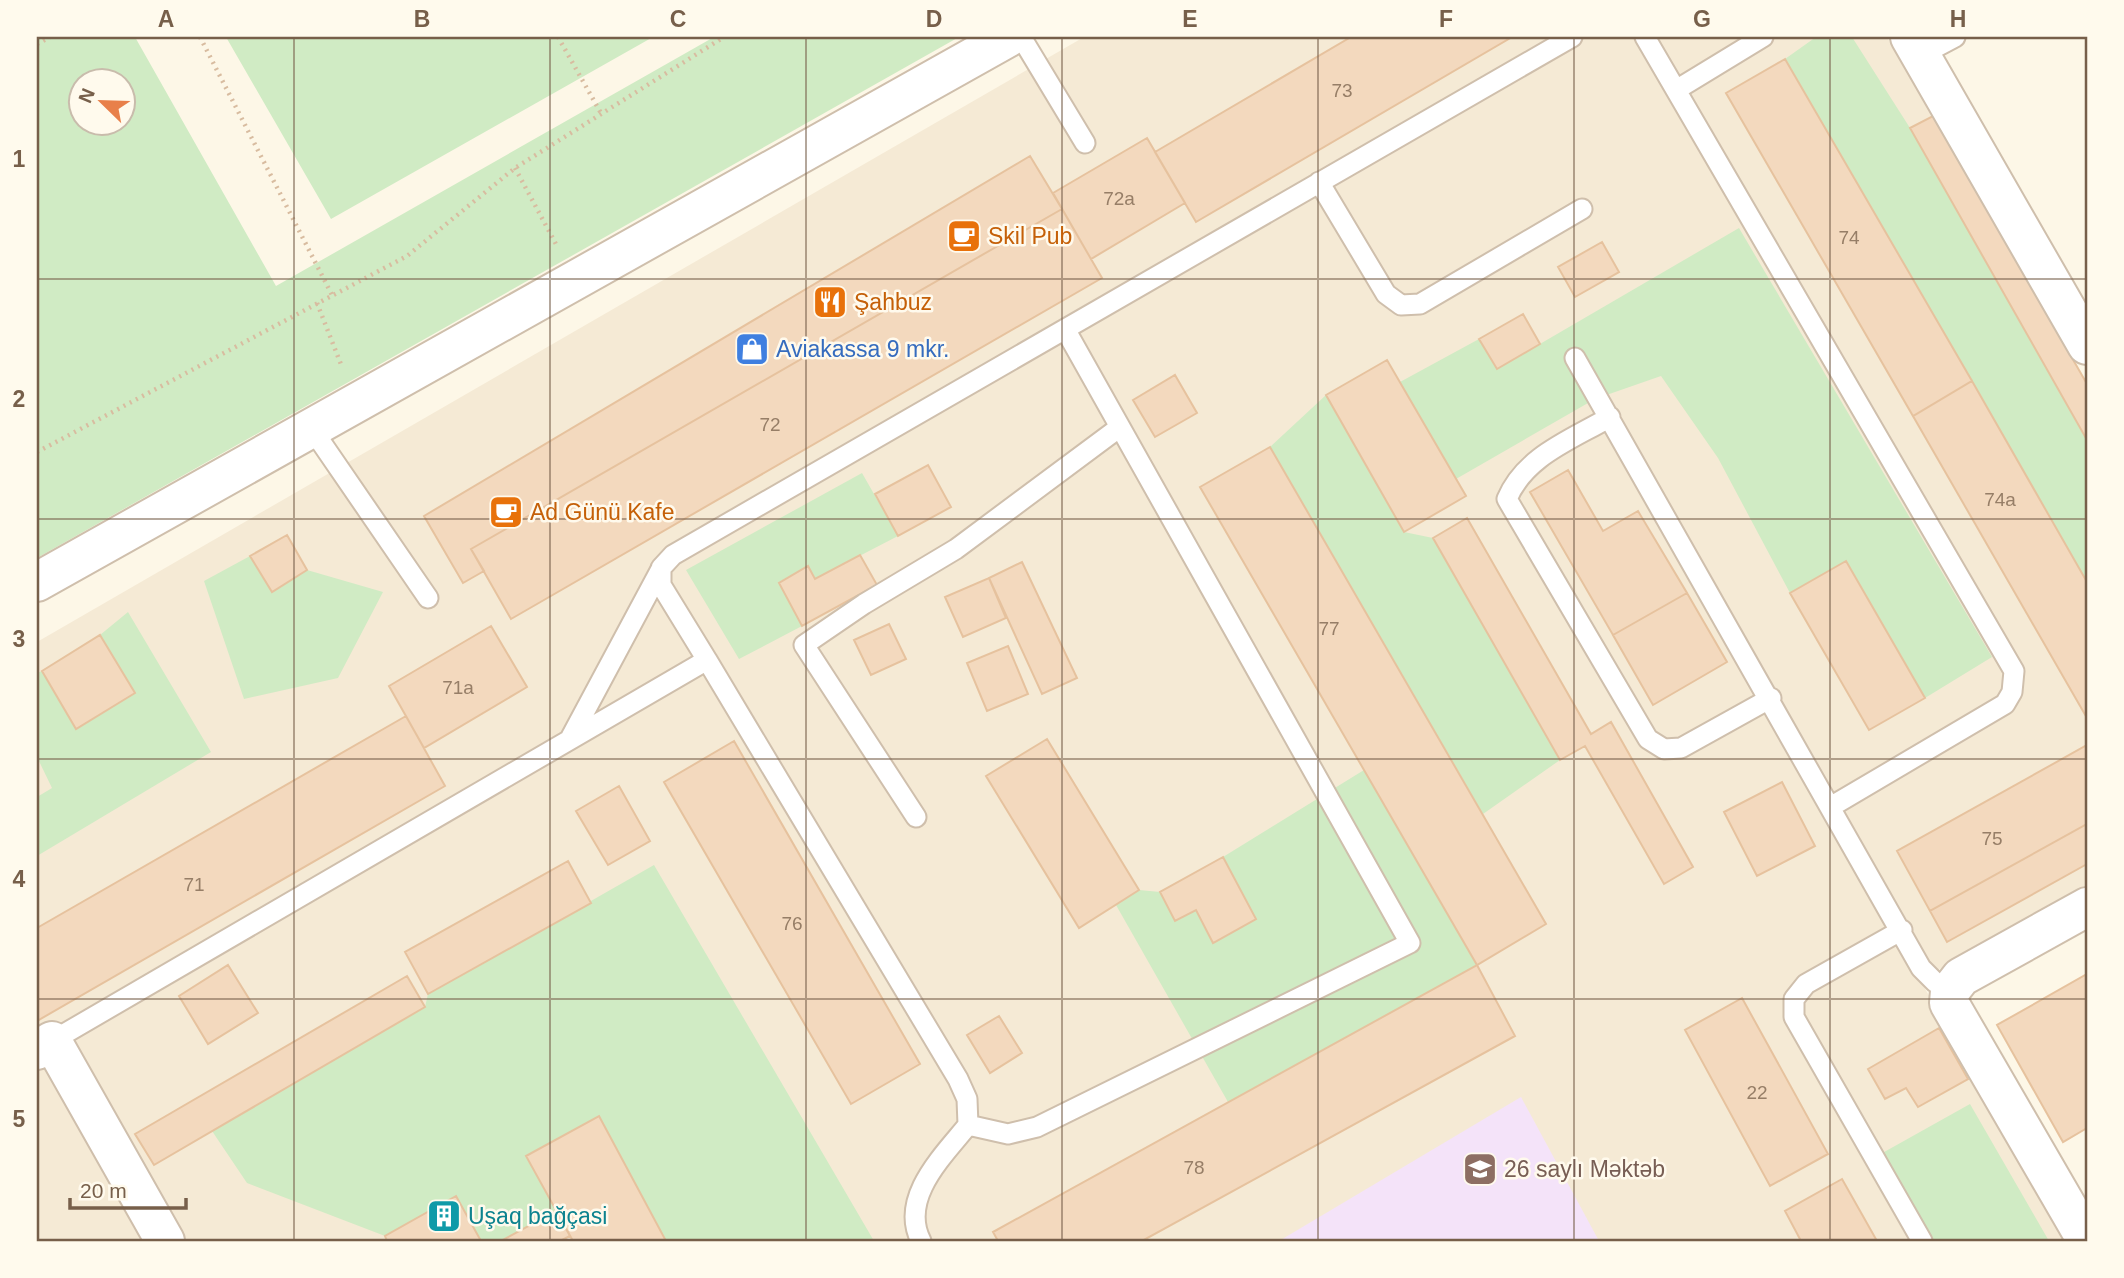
<svg xmlns="http://www.w3.org/2000/svg" width="2124" height="1278" viewBox="0 0 2124 1278" font-family="Helvetica,sans-serif">
<rect width="100%" height="100%" fill="#fdf7e7"/>
<path fill="#f5ead5" d="M1084 37H1887L2087 384V887L1920 980 2070 1241H37V642Z"/>
<path fill="#f4e3f9" d="M1521 1097 1599 1241H1279Z"/>
<path fill="#d0ebc4" fill-rule="evenodd" d="M37 37H135L276 286 714 37H959L37 558ZM80 80H122V122H80Z
M226 37H653L331 219Z
M1816 37H1852L1910 128 2087 440V582L1785 59Z
M1739 228 1992 657 1925 698 1846 561 1790 593 1718 458 1661 376 1595 399 1456 479 1400 382 1479 339 1497 369Z
M1326 395 1404 532 1433 538 1560 760 1483 814 1270 447Z
M862 473 898 536 815 579 808 566 779 582 802 626 739 659 686 570Z
M250 556 272 591 307 570 383 592 338 678 244 699 204 581Z
M128 612 211 752 37 856V797L52 788 37 757V673L42 671 77 729 135 693 100 635Z
M1364 770 1477 965 1228 1102 1116 905 1139 890 1160 892 1175 921 1196 910 1214 942 1256 919 1223 857Z
M654 865 874 1241H666L599 1116 526 1156 556 1211 501 1241H481L456 1196 385 1236 247 1183 212 1131 425 1007 428 994Z
M1970 1104 2049 1241H1932L1877 1156Z"/>
<path fill="#f3d9be" stroke="#e6c29e" stroke-width="2" d="M1351 37H1512L1196 222 1155 152Z
M1785 59 1972 381 1913 416 1726 93Z
M1933 116 2087 384V440L1910 128Z
M1147 138 1185 203 1091 259 1053 193Z
M1030 156 1062 209 471 549 484 571 463 583 424 516Z
M1062 209 1102 278 511 619 471 549Z
M1602 242 1619 272 1575 297 1558 267Z
M1523 314 1540 344 1497 369 1479 339Z
M1387 360 1466 496 1404 532 1326 395Z
M1175 375 1197 413 1155 437 1133 400Z
M1972 381 2087 582V718L1913 416Z
M1270 447 1546 924 1477 965 1200 487Z
M928 465 951 507 898 536 875 494Z
M1568 470 1603 531 1638 511 1687 593 1613 635 1530 492Z
M1467 518 1591 734 1611 722 1693 867 1664 884 1585 746 1560 760 1433 538Z
M287 535 307 570 272 592 250 556Z
M860 555 877 585 802 626 779 583 808 566 815 579Z
M1846 561 1925 698 1869 730 1790 593Z
M1022 562 1077 678 1042 694 989 578Z
M989 578 1006 618 963 637 945 597Z
M1687 593 1727 662 1653 705 1613 635Z
M889 624 906 659 871 675 854 640Z
M491 626 527 687 424 748 389 686Z
M100 635 135 693 76 729 42 671Z
M1008 646 1028 694 987 711 967 663Z
M406 716 445 786 37 1021V928Z
M1047 739 1139 890 1079 928 986 776Z
M734 741 920 1064 851 1104 664 782Z
M2087 745V824L1930 911 1897 851Z
M1782 782 1815 846 1757 876 1724 812Z
M619 786 650 841 608 865 576 811Z
M2087 824V864L1947 942 1930 911Z
M1223 857 1256 919 1213 943 1196 910 1175 921 1160 892Z
M568 861 591 903 428 994 405 952Z
M228 965 258 1013 208 1044 179 996Z
M1477 965 1515 1036 1142 1241H998L993 1232Z
M2087 974V1128L2063 1142 1997 1025Z
M407 976 425 1007 154 1165 135 1134Z
M1742 998 1828 1154 1770 1186 1685 1030Z
M999 1016 1022 1053 990 1073 967 1035Z
M1939 1028 1968 1079 1918 1107 1906 1088 1885 1099 1868 1069Z
M599 1116 666 1241H573L526 1156Z
M1842 1179 1877 1241H1801L1785 1211Z
M456 1196 481 1241H387L385 1236Z
M556 1211 570 1236 560 1241H501Z"/>
<g fill="none" stroke-linecap="round" stroke-linejoin="round">
<g stroke="#cfbfac" stroke-width="23">
<path id="service" d="M1021 37 1085 143
M1645 37 2014 671 2012 692 2005 704 1832 806
M1921 55 1955 37
M1676 90 1763 37
M1319 182 1386 294 1401 305 1420 304 1582 209
M1575 358 1921 968 1935 982 1950 991
M1610 417C1571 440 1525 456 1507 499L1648 739 1664 749 1681 748 1771 698
M312 429 428 598
M707 660 958 1079 967 1099 968 1125C943 1156 899 1198 921 1241
M571 737 661 569
M916 817 804 645 864 604 956 549 1120 427
M1902 930 1806 984 1794 999V1017L1922 1241
M52 1041 707 660 661 585V568L673 555 1572 37
M968 1125 1008 1134 1037 1127 1410 943 1065 329"/>
</g>
<g stroke="#cfbfac" stroke-width="42">
<path id="minor" d="M1910 37 2087 345
M37 582 1009 37
M2087 907 1961 977 1950 991 1949 1003 2087 1241
M37 1050 52 1041 165 1241"/>
</g>
<path stroke="#d8bca0" stroke-width="4.5" stroke-dasharray="2 5" stroke-linecap="butt" d="M200 37 332 295
M558 37 602 115
M37 44 50 37
M515 168 557 246
M317 303 342 367
M37 452 407 256 515 168 724 37"/>
<use href="#service" stroke="#fff" stroke-width="19"/>
<use href="#minor" stroke="#fff" stroke-width="38"/>
</g>
<path fill="none" stroke="#775f4a" stroke-width="2" stroke-opacity="0.55" d="M294 37V1241M550 37V1241M806 37V1241M1062 37V1241M1318 37V1241M1574 37V1241M1830 37V1241M37 279H2087M37 519H2087M37 759H2087M37 999H2087"/>
<defs>
<g id="cafe-square" transform="scale(1.75)"><rect x="-9" y="-9" width="18" height="18" rx="4" fill="#e8710a" stroke="#fffaed"/><path d="M-5.5-4.5H6V0H3Q3 3.5 0 3.5H-2.5Q-5.5 3.5-5.5 0ZM3-3.2v2h1.7v-2ZM-6 4.5H4V6H-6Z" fill="#fff"/></g>
<g id="restaurant-square" transform="scale(1.75)"><rect x="-9" y="-9" width="18" height="18" rx="4" fill="#e8710a" stroke="#fffaed"/><path d="M-5-6h1v4h1v-4h1v4h1v-4h1v5L-1.5 .5V6h-2V.5L-5-1ZM5-6V6H3V1.5H1.5Q1.5-4 5-6Z" fill="#fff"/></g>
<g id="shop-square" transform="scale(1.75)"><rect x="-9" y="-9" width="18" height="18" rx="4" fill="#3f7fe0" stroke="#fffaed"/><path d="M-5-2.5h2.3a2.7 3.5 0 0 1 5.4 0H5L5.5 6h-11ZM-1.5-2.5h3a1.5 2.3 0 0 0-3 0Z" fill="#fff"/></g>
<g id="school-square" transform="scale(1.75)"><rect x="-9" y="-9" width="18" height="18" rx="4" fill="#8d6e63" stroke="#fffaed"/><path d="M0-5L7-2L0 1L-7-2ZM-4 1L0 2.5L4 1V4Q0 6-4 4Z" fill="#fff"/></g>
<g id="building-square" transform="scale(1.75)"><rect x="-9" y="-9" width="18" height="18" rx="4" fill="#0f9aa8" stroke="#fffaed"/><path d="M-4-6H4V6H1V3H-1V6H-4ZM-2.5-4.3h1.7v1.8h-1.7ZM.8-4.3h1.7v1.8H.8ZM-2.5-1h1.7V.8h-1.7ZM.8-1h1.7V.8H.8Z" fill="#fff"/></g>
</defs>
<g fill-rule="evenodd">
<use href="#cafe-square" x="964" y="236"/>
<use href="#restaurant-square" x="830" y="302"/>
<use href="#shop-square" x="752" y="349"/>
<use href="#cafe-square" x="506" y="512"/>
<use href="#school-square" x="1480" y="1169"/>
<use href="#building-square" x="444" y="1216"/>
</g>
<g text-anchor="middle" dominant-baseline="central" stroke-width="5" stroke-linejoin="round" paint-order="stroke">
<g font-size="19" fill="#967e67">
<text x="1342" y="90">73</text>
<text x="1119" y="198">72a</text>
<text x="1849" y="237">74</text>
<text x="770" y="424">72</text>
<text x="2000" y="499">74a</text>
<text x="1329" y="628">77</text>
<text x="458" y="687">71a</text>
<text x="1992" y="838">75</text>
<text x="194" y="884">71</text>
<text x="792" y="923">76</text>
<text x="1757" y="1092">22</text>
<text x="1194" y="1167">78</text>
</g>
<g font-size="23" fill="#c56008" stroke="#fffaed" text-anchor="start">
<text x="988" y="236">Skil Pub</text>
<text x="854" y="302">Şahbuz</text>
<text x="530" y="512">Ad Günü Kafe</text>
</g>
<g font-size="23" fill="#366cbe" stroke="#fffaed" text-anchor="start">
<text x="776" y="349">Aviakassa 9 mkr.</text>
</g>
<g font-size="23" fill="#785e54" stroke="#fffaed" text-anchor="start">
<text x="1504" y="1169">26 saylı Məktəb</text>
</g>
<g font-size="23" fill="#0d838f" stroke="#fffaed" text-anchor="start">
<text x="468" y="1216">Uşaq bağçasi</text>
</g>
</g>
<rect width="2124" height="1278" fill="none" stroke="#fffaed" stroke-width="77"/>
<g transform="translate(102 102) rotate(293)"><circle r="33" fill="#fffaed" stroke="#c9bcac" stroke-width="2"/>
<path d="M0-5L12 26L0 18L-12 26Z" fill="#e8804a"/>
<text y="-10" font-size="19" font-weight="bold" text-anchor="middle" fill="#775f4a">N</text>
</g>
<path d="M70 1198v10h116v-10" fill="none" stroke="#775f4a" stroke-width="3.5"/>
<text x="80" y="1198" font-size="21" fill="#775f4a" stroke="#fffaed" stroke-width="5" paint-order="stroke">20 m</text>
<rect x="38" y="38" width="2048" height="1202" fill="none" stroke="#775f4a" stroke-width="2.5"/>
<g font-size="23" text-anchor="middle" font-weight="bold" fill="#775f4a">
<text x="166" y="27">A</text>
<text x="422" y="27">B</text>
<text x="678" y="27">C</text>
<text x="934" y="27">D</text>
<text x="1190" y="27">E</text>
<text x="1446" y="27">F</text>
<text x="1702" y="27">G</text>
<text x="1958" y="27">H</text>
<text x="19" y="167">1</text>
<text x="19" y="407">2</text>
<text x="19" y="647">3</text>
<text x="19" y="887">4</text>
<text x="19" y="1127">5</text>
</g>
</svg>
